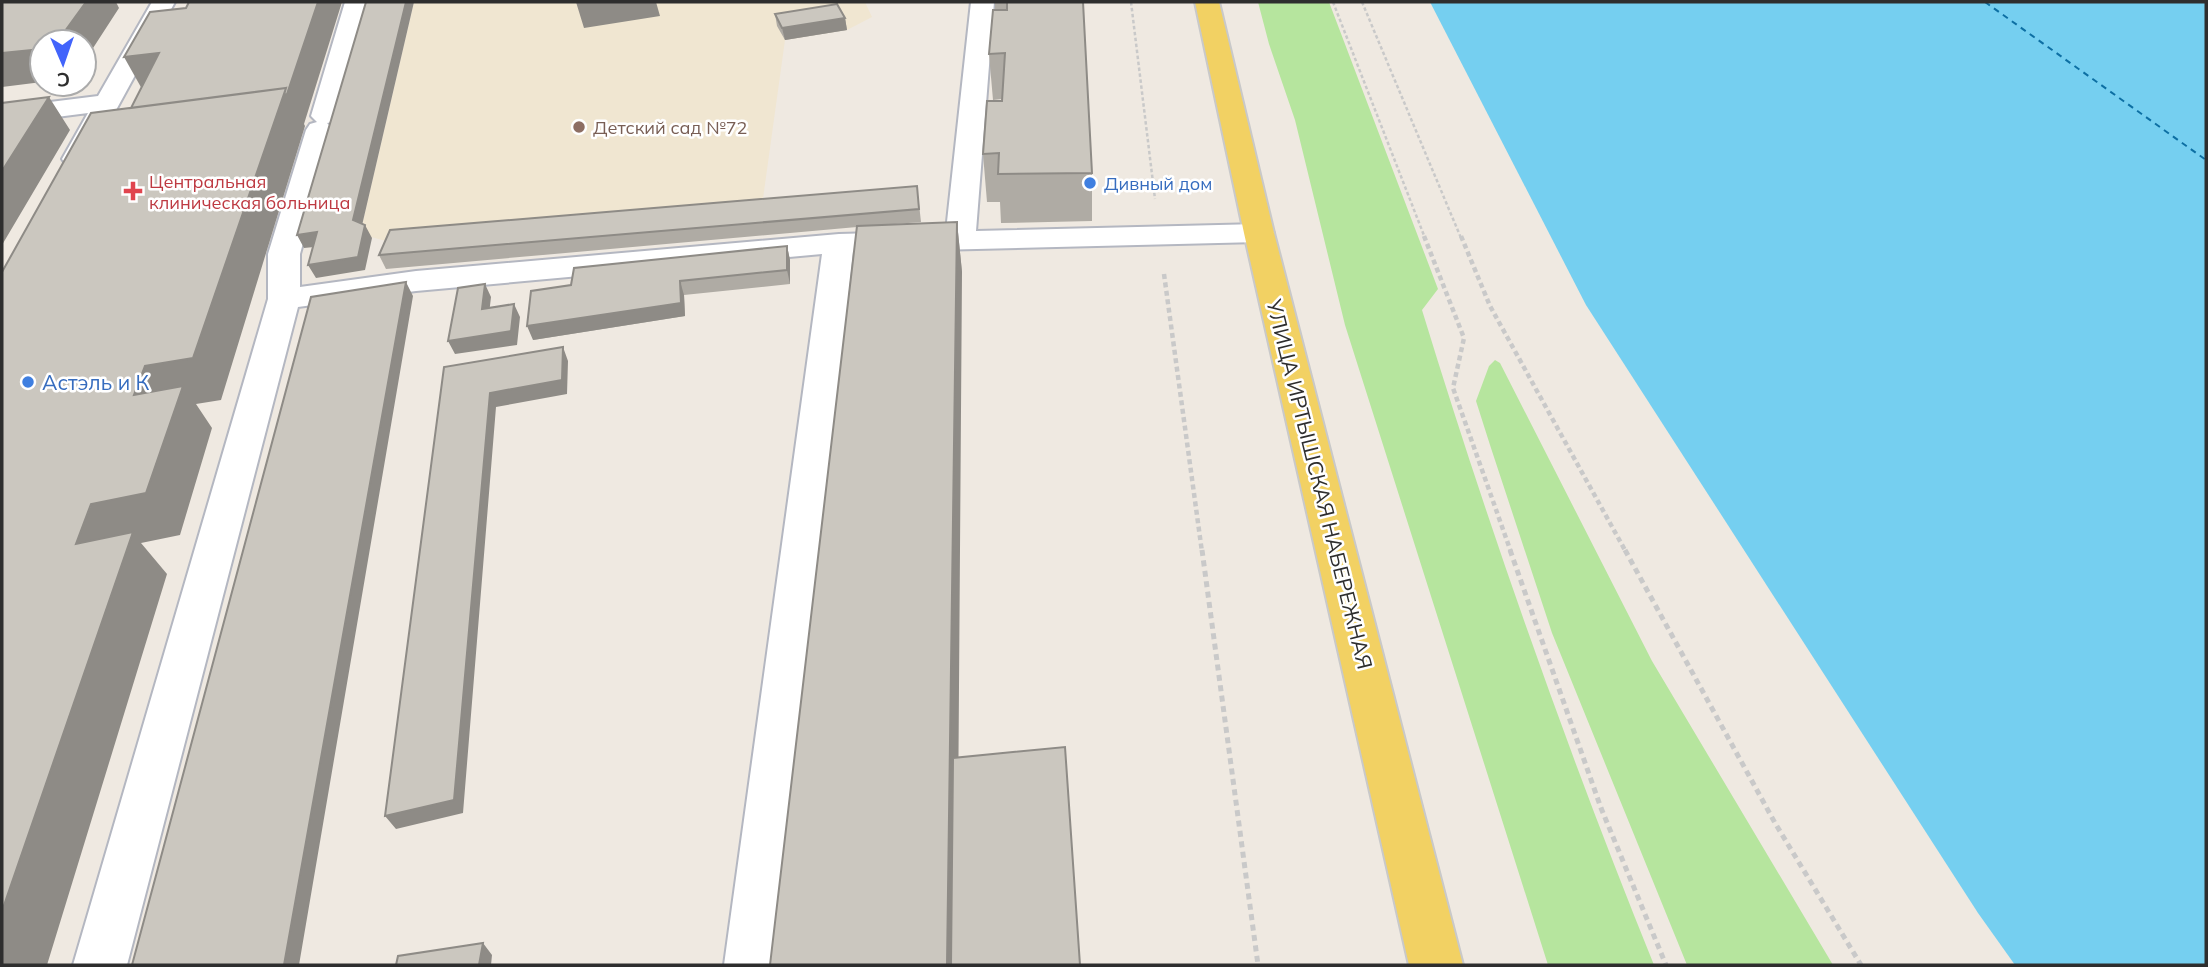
<svg xmlns="http://www.w3.org/2000/svg" width="2208" height="967" viewBox="0 0 2208 967" font-family="Mulish,sans-serif">
<rect width="100%" height="100%" fill="#efe9e1"/>
<path fill="#f0e6d1" d="M414 2H865L872 17 847 30 785 40 761 213 397 244 360 234Z"/>
<path fill="#b6e59e" d="M1258 2H1329L1438 289 1422 310C1490 532 1567 750 1654 965H1548L1345 325 1295 120 1269 44Z
M1495 360 1500 363 1652 661 1833 965H1687L1552 633 1490 445 1476 401 1489 366Z"/>
<path fill="#75cff0" d="M1430 2H2206V965H2015L1978 913 1586 305Z"/>
<g fill="none" stroke-linecap="round" stroke-linejoin="round">
<path stroke="#0d6fa3" stroke-width="2" stroke-dasharray="6 5" stroke-linecap="butt" d="M1985 2 2206 160"/>
<g stroke="#b4b7c1" stroke-width="4">
<path id="minor" d="M152 2H175L86 165 76 167 66 165 62 159 88 113 2 124V108L98 96Z
M345 2H369L337 116 333 122 327 123 334 130 300 254V287L416 271 839 234 946 231 971 2H994L976 231 1259 224 1270 227 1274 233 1270 239 1259 242 853 252 778 965H724L822 254 416 291 298 307 127 965H73L268 299V254L306 130 310 124 317 122 311 116Z"/>
</g>
<g stroke="#c9c9c9" stroke-width="4">
<path id="major" d="M1195 2H1219L1274 233 1463 965H1409L1244 233Z"/>
</g>
<path stroke="#c9c9c9" stroke-width="2.5" stroke-dasharray="3.5 2.5" stroke-linecap="butt" d="M1131 2 1155 199
M1333 2 1425 238
M1362 2 1461 238"/>
<path stroke="#c9c9c9" stroke-width="4.5" stroke-dasharray="5 3.5" stroke-linecap="butt" d="M1424 236 1464 338 1453 388 1511 552
M1461 236 1490 306 1626 552
M1164 274 1202 552"/>
<path stroke="#c9c9c9" stroke-width="5" stroke-dasharray="6 4.5" stroke-linecap="butt" d="M1202 550 1258 965
M1510 550 1601 808 1666 965
M1625 550 1775 823 1861 965"/>
<use href="#minor" fill="#fff" fill-rule="evenodd"/>
<use href="#major" fill="#f2d163" fill-rule="evenodd"/>
</g>
<path fill="#afaba4" d="M995 2H1083L1092 173V221L1001 223 1000 202H987L983 154 1002 99 993 100 989 54 995 10Z
M775 14 845 18 847 30 785 40 777 26Z
M917 186 921 222 882 225 957 222 962 272 770 965 857 227 386 269 379 255Z
M787 246 790 260V284L684 295 685 316 533 340 571 285Z"/>
<path fill="#8e8b86" d="M86 2H116L119 8 84 62V42H57Z
M318 2H342L304 124 305 126 221 400 196 404 212 428 180 535 141 543 167 574 47 965H2V911L76 544 145 366Z
M406 2H414L360 234 353 220Z
M576 2H656L660 16 584 28Z
M845 18 847 30 785 40 782 28Z
M42 49V82L2 87V53Z
M159 53 142 89 124 57Z
M49 97 70 130 2 245V171Z
M957 222 962 272 957 965H947Z
M365 225 372 238 365 270 316 278 308 265Z
M317 232 324 246 304 248 297 235Z
M787 246 790 260V284L787 270Z
M680 281 684 295 685 316 533 340 527 326Z
M406 282 413 296 299 965H284Z
M485 284 491 297 488 323 482 309Z
M514 304 520 317 517 345 455 354 448 341Z
M563 347 568 361 567 394 496 407 463 813 396 829 385 816 490 393Z
M483 943 492 955 491 965H479Z"/>
<path fill="#cbc7bf" stroke="#8e8b86" stroke-width="2" d="M2 2H86L57 42H42V49L2 53Z
M189 2H318L287 94 284 95 286 88 131 108 159 53 124 57 150 12 186 8Z
M366 2H406L353 220 365 225 358 257 308 265 317 232 297 235Z
M1007 2H1083L1092 173 998 174 999 153 983 154 987 101H1002L1005 53 989 54 993 10H1007Z
M837 4 845 18 782 28 775 14Z
M286 88 193 358 145 366 134 395 183 386 146 493 91 504 76 544 133 532 2 911V272L91 113Z
M49 97 2 171V103Z
M917 186 919 209 379 255 390 230Z
M957 222 947 965H770L857 226Z
M787 246V270L680 281 681 303 527 326 531 291 571 285 574 268Z
M406 282 284 965H132L311 297Z
M485 284 482 309 514 304 511 331 448 341 458 288Z
M563 347 562 380 490 393 454 800 385 816 444 367Z
M1065 747 1080 965H951L953 758Z
M483 943 479 965H396L398 956Z"/>
<circle fill="#8d6e63" stroke="#fff" stroke-width="2.5" cx="579" cy="127" r="7"/>
<g fill="#3f7fe0" stroke="#fff" stroke-width="2.5">
<circle cx="1090" cy="183" r="7"/>
<circle cx="28" cy="382" r="7"/>
</g>
<path fill="#e0444e" stroke="#fff" stroke-width="2.5" d="M129.5 180.5h7v7h7v7h-7v7h-7v-7h-7v-7h7z"/>
<g text-anchor="middle" dominant-baseline="central" stroke-width="5" stroke-linejoin="round" paint-order="stroke">
<g font-size="18" fill="#785e54" stroke="#fff" text-anchor="start">
<text x="593" y="127">Детский сад №72</text>
</g>
<g font-size="18" fill="#be3a42" stroke="#fff" text-anchor="start">
<text x="149" y="181">Центральная<tspan x="149" dy="21">клиническая больница</tspan></text>
</g>
<g font-size="18" fill="#366cbe" stroke="#fff" text-anchor="start">
<text x="1104" y="183">Дивный дом</text>
</g>
<g font-size="21" fill="#366cbe" stroke="#fff" text-anchor="start">
<text x="42" y="382">Астэль и К</text>
</g>
<g font-size="21" fill="#2e2e2e" stroke="#fff">
<text transform="translate(1320 484) rotate(76)">УЛИЦА ИРТЫШСКАЯ НАБЕРЕЖНАЯ</text>
</g>
</g>
<rect width="2208" height="967" fill="none" stroke="#2e2e2e" stroke-width="7"/>
<g transform="translate(63 63) rotate(178)"><circle r="33" fill="#ffffff" stroke="#ababab" stroke-width="2"/>
<path d="M0-5L12 26L0 18L-12 26Z" fill="#4264fb"/>
<text y="-10" font-size="19" font-weight="bold" text-anchor="middle" fill="#2e2e2e">С</text>
</g>
</svg>
